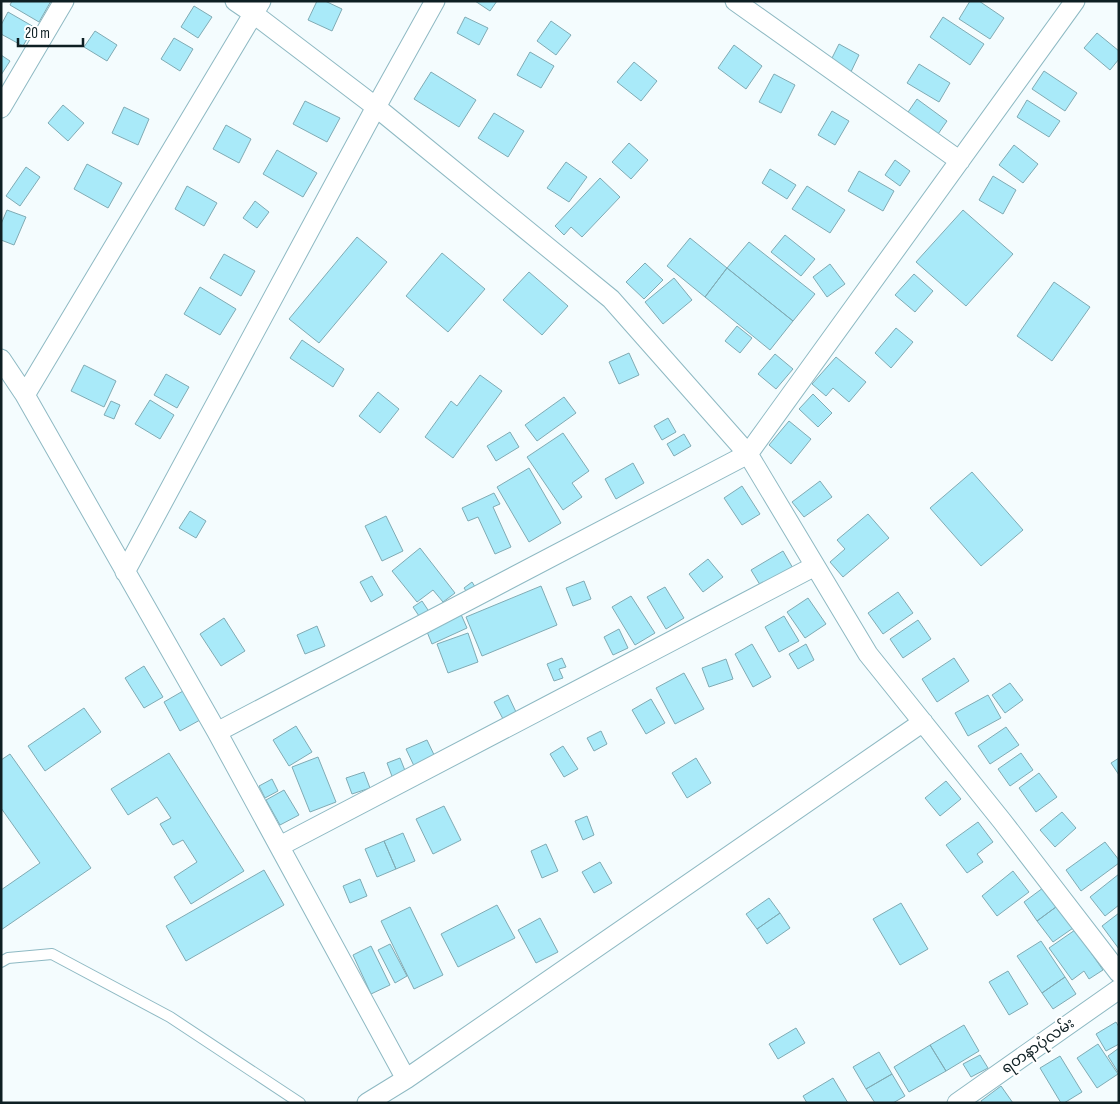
<svg xmlns="http://www.w3.org/2000/svg" width="1120" height="1104" viewBox="0 0 1120 1104" font-family="'Sofia Sans Condensed','Noto Sans Myanmar',sans-serif">
<rect width="100%" height="100%" fill="#f4fcfe"/>
<path fill="#a9eaf9" stroke="#80abb4" d="M12 1H51L39 22 10 5Z
M317 1H325L342 9 332 31 308 20Z
M475 1H497L490 11Z
M970 1H979L1004 18 990 39 959 19Z
M194 6 212 17 198 38 181 27Z
M8 12 34 27 23 46 1 34V25Z
M465 17 488 28 479 45 457 33Z
M943 17 984 44 970 65 930 37Z
M551 21 571 35 556 55 537 41Z
M95 31 117 45 107 61 84 47Z
M1097 33 1119 51V59L1110 70 1084 48Z
M174 38 193 49 180 71 161 59Z
M839 44 859 55 849 76 828 66Z
M734 45 762 66 746 89 718 68Z
M530 52 554 66 541 88 517 75Z
M1 55 10 61 1 75Z
M634 62 657 81 641 101 617 82Z
M919 64 950 83 939 102 907 83Z
M1044 71 1077 93 1065 111 1032 89Z
M431 72 476 100 459 127 414 99Z
M774 74 795 85 781 113 759 102Z
M917 99 947 121 934 140 904 118Z
M1027 100 1060 121 1049 137 1017 117Z
M305 101 340 118 327 142 293 124Z
M63 105 84 123 68 141 48 123Z
M124 107 149 119 138 145 112 133Z
M832 111 849 121 835 145 818 135Z
M494 113 524 131 508 157 478 138Z
M226 125 251 139 239 163 213 149Z
M629 143 648 160 631 179 612 162Z
M1014 145 1038 164 1023 183 999 165Z
M277 150 317 173 303 197 263 174Z
M895 160 910 171 900 186 885 175Z
M566 162 587 177 569 202 547 188Z
M87 164 122 183 108 208 74 189Z
M26 167 40 177 20 206 6 196Z
M770 169 796 185 787 199 762 183Z
M859 171 894 191 883 211 848 191Z
M993 176 1016 190 1003 214 979 200Z
M600 178 620 197 582 237 571 227 564 235 555 226Z
M187 186 217 203 204 226 175 209Z
M807 186 845 210 830 233 792 209Z
M255 201 269 212 257 228 243 218Z
M7 210 26 217 14 245 1 240V224Z
M963 210 1013 254 966 306 916 262Z
M785 235 815 259 801 276 771 252Z
M357 237 387 262 319 343 289 319Z
M690 238 727 268 705 297 667 266Z
M749 242 815 294 793 321 727 268Z
M442 253 485 289 448 332 406 296Z
M224 254 255 271 241 296 210 278Z
M645 263 663 280 644 299 626 282Z
M830 264 845 284 827 297 813 277Z
M727 268 793 321 770 350 705 297Z
M529 272 568 306 542 335 503 300Z
M914 274 933 291 915 312 895 295Z
M674 278 692 300 663 324 645 302Z
M1054 282 1090 307 1052 361 1017 336Z
M200 287 236 309 220 335 184 314Z
M737 326 752 338 740 353 725 341Z
M896 328 913 342 891 368 875 353Z
M302 340 344 369 333 387 290 358Z
M629 353 639 375 619 384 609 362Z
M775 354 793 369 776 389 758 374Z
M836 357 866 382 849 402 833 388 826 396 812 384Z
M84 365 116 381 104 407 71 391Z
M166 374 189 387 177 408 154 395Z
M480 375 502 391 453 458 425 437 451 401 457 406Z
M378 392 399 409 380 433 359 416Z
M813 394 832 413 818 427 799 409Z
M564 397 576 413 537 441 525 425Z
M150 400 174 415 160 439 135 424Z
M111 401 120 405 114 419 104 415Z
M668 418 676 432 662 440 654 426Z
M789 421 811 439 791 464 769 445Z
M510 432 519 447 496 461 487 446Z
M563 433 589 471 572 483 582 497 563 510 527 457Z
M684 434 691 446 674 456 667 444Z
M633 463 644 483 616 499 605 479Z
M529 468 561 523 529 542 497 487Z
M972 472 1023 530 981 566 930 508Z
M820 481 832 497 804 517 792 502Z
M742 486 760 514 742 525 724 498Z
M494 493 500 504 493 507 511 547 495 554 478 517 468 521 462 508Z
M190 511 206 521 196 538 179 528Z
M868 514 889 538 843 577 830 562 845 549 837 540Z
M386 516 403 551 382 561 365 526Z
M420 548 455 593 443 602 433 590 417 602 392 571Z
M783 551 794 570 762 588 751 570Z
M708 559 723 577 703 592 689 574Z
M372 576 383 595 371 602 360 582Z
M584 581 591 599 573 606 566 588Z
M472 582 479 593 471 598 464 588Z
M541 586 557 625 482 656 466 617Z
M665 587 684 618 666 629 647 597Z
M898 592 913 613 883 634 868 613Z
M631 596 655 633 635 645 612 607Z
M808 598 826 624 805 638 787 612Z
M422 601 432 616 423 622 413 607Z
M460 612 467 628 432 644 425 627Z
M784 616 799 641 779 652 765 627Z
M224 618 245 651 221 666 200 634Z
M918 620 931 639 903 658 890 639Z
M317 626 325 646 305 654 297 635Z
M619 629 628 648 613 655 604 637Z
M468 633 478 662 448 673 437 644Z
M752 644 771 677 753 687 735 654Z
M806 644 814 660 798 669 789 654Z
M562 658 566 667 559 669 563 678 554 681 547 664Z
M954 658 969 681 937 702 922 679Z
M726 659 733 679 709 687 702 668Z
M144 666 163 697 144 708 125 678Z
M684 673 704 709 675 724 656 688Z
M1010 683 1023 700 1005 713 992 695Z
M183 691 200 720 180 731 164 702Z
M508 695 516 712 503 719 494 702Z
M988 695 1001 718 968 736 955 713Z
M651 699 665 723 646 734 632 710Z
M84 708 101 732 45 771 28 746Z
M296 726 312 752 289 766 273 740Z
M1006 727 1019 745 990 764 978 746Z
M601 731 607 744 594 751 587 738Z
M427 740 436 759 415 768 406 749Z
M563 746 578 769 564 777 550 754Z
M169 753 244 871 191 904 174 877 197 862 183 840 173 845 160 824 171 818 157 797 128 815 111 789Z
M1021 753 1033 770 1010 786 998 769Z
M10 754 91 868 1 930V890L40 863 1 808V760Z
M318 757 336 802 310 812 292 767Z
M400 758 406 773 393 779 387 763Z
M696 758 711 783 687 798 672 773Z
M1119 758V775L1111 763Z
M364 772 370 788 352 794 346 778Z
M1039 773 1057 797 1036 812 1019 788Z
M272 779 278 791 265 798 259 786Z
M946 781 961 799 940 816 925 798Z
M284 790 299 815 280 825 266 800Z
M444 806 461 840 433 854 416 819Z
M1062 812 1076 828 1055 847 1040 830Z
M587 816 594 835 583 840 575 821Z
M978 822 993 842 977 854 983 862 967 873 946 845Z
M403 833 415 861 396 869 384 841Z
M384 841 396 869 377 877 365 849Z
M1105 842 1119 860V863L1081 891 1066 870Z
M546 844 558 871 542 878 531 851Z
M600 862 612 883 594 893 582 872Z
M264 870 284 905 186 961 166 926Z
M1013 871 1029 892 997 916 982 896Z
M1119 874V905L1105 916 1090 897Z
M360 879 367 896 350 903 343 886Z
M1047 885 1060 904 1037 921 1024 902Z
M769 898 780 913 757 929 746 914Z
M901 903 928 949 900 965 873 919Z
M1060 904 1076 926 1053 942 1037 921Z
M497 905 515 938 458 967 441 934Z
M410 907 443 975 414 989 381 921Z
M780 913 790 928 767 944 757 929Z
M1119 913V949L1102 926Z
M540 918 558 952 536 963 518 930Z
M1075 930 1103 970 1089 979 1084 971 1072 980 1049 948Z
M1041 941 1065 977 1042 993 1017 956Z
M390 944 407 976 395 983 378 950Z
M371 946 390 985 371 994 353 955Z
M1008 971 1028 1004 1009 1015 989 982Z
M1065 977 1076 994 1053 1009 1042 993Z
M1116 1022 1119 1027V1044L1106 1051 1096 1034Z
M964 1025 979 1051 946 1071 930 1045Z
M796 1028 805 1043 778 1059 769 1044Z
M1098 1044 1118 1074 1097 1088 1077 1058Z
M930 1045 946 1071 909 1092 894 1067Z
M1119 1048V1072H1118L1108 1056Z
M879 1052 892 1074 866 1089 853 1067Z
M980 1055 988 1068 971 1077 963 1064Z
M1060 1056 1082 1092 1064 1103H1061L1040 1068Z
M892 1074 905 1096 893 1103H875L866 1089Z
M833 1078 848 1103H807L803 1096Z
M1001 1086 1013 1103H982L981 1101Z"/>
<g fill="none" stroke-linecap="round" stroke-linejoin="round">
<g stroke="#8eb9c3" stroke-width="12">
<path id="lane" d="M1 962 8 958 52 954 170 1017 300 1103"/>
</g>
<g stroke="#8eb9c3" stroke-width="21">
<path id="street" d="M235 1 254 14 376 107 611 299 748 454 868 654 1002 821 1119 973
M735 1 960 161
M1 108 64 1
M1 359 25 395 217 732 406 1079
M25 395 261 1
M125 572 376 107 435 1
M217 732 748 454 1075 1
M280 846 815 566
M367 1103 406 1079 923 722
M957 1103 1119 989"/>
</g>
<use href="#lane" stroke="#fff" stroke-width="10"/>
<use href="#street" stroke="#fff" stroke-width="19"/>
</g>
<g text-anchor="middle" dominant-baseline="central" stroke-width="4.5" stroke-linejoin="round" paint-order="stroke">
<g font-size="15" fill="#0e1f23" stroke="#fff">
<text transform="translate(1038 1046) rotate(-35)">ရတနာပုံလမ်း</text>
</g>
</g>
<rect width="1120" height="1104" fill="none" stroke="#0e1f23" stroke-width="5"/>
<path d="M18 38v8h65v-8" fill="none" stroke="#0e1f23" stroke-width="2.5"/>
<text x="25" y="38" font-size="15" fill="#0e1f23" stroke="#ffffff" stroke-width="4" paint-order="stroke">20 m</text>
</svg>
